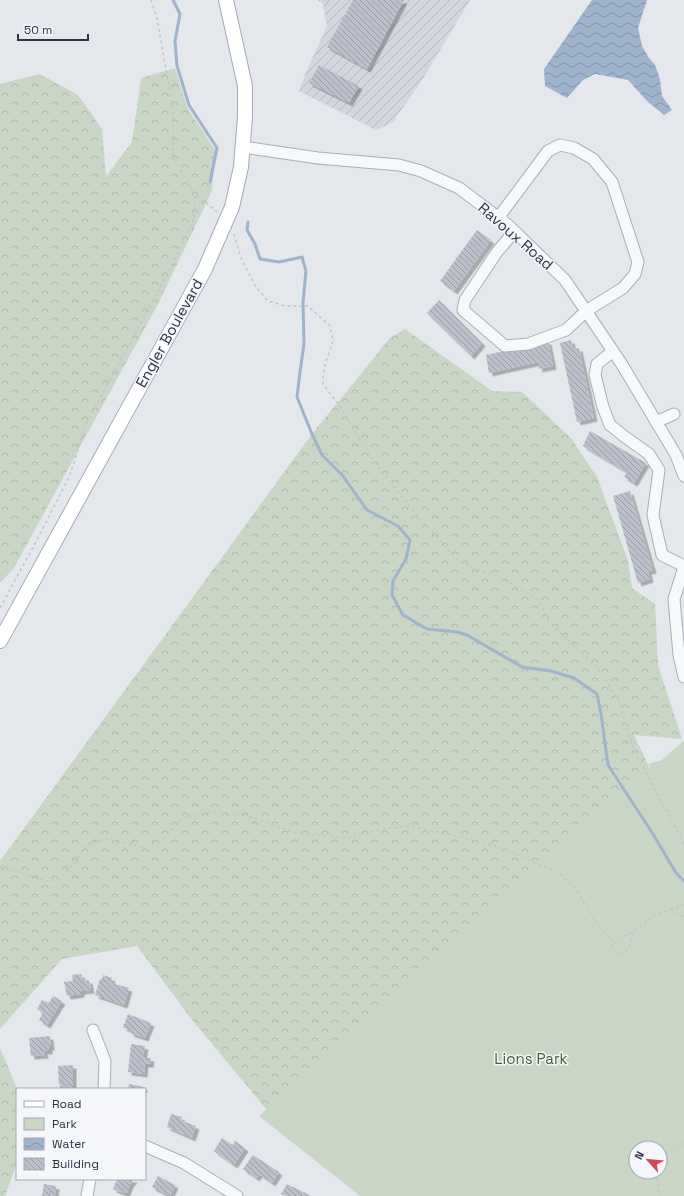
<svg xmlns="http://www.w3.org/2000/svg" width="684" height="1196" viewBox="0 0 684 1196" font-family="'Space Grotesk',sans-serif">
<defs>
<pattern id="industrial-furrows" width="10" height="10" patternUnits="userSpaceOnUse"><rect width="10" height="10" fill="#d2d6de"/><path d="M-1 1l2-2M0 10L10 0M9 11l2-2" fill="none" stroke="#b4b8c0"/></pattern>
<pattern id="forest-crowns" width="20" height="18" patternUnits="userSpaceOnUse"><rect width="20" height="18" fill="#c9d6c5"/><path d="M2 6a3 3 0 1 1 6 0M12 15a3 3 0 1 1 6 0" fill="none" stroke="#adb8ab"/></pattern>
<pattern id="water-waves" width="16" height="10" patternUnits="userSpaceOnUse"><rect width="16" height="10" fill="#9fb4cc"/><path d="M0 5q4-4 8 0t8 0" fill="none" stroke="#8293a7"/></pattern>
<pattern id="building-back-hatch" width="6" height="6" patternUnits="userSpaceOnUse"><rect width="6" height="6" fill="#bbc0ca"/><path d="M-1 5l2 2M0 0l6 6M5-1l2 2" fill="none" stroke="#989da6"/></pattern>
<filter id="shadow"><feDropShadow dx="3.5" dy="3.5" stdDeviation="0" flood-color="#0004"/></filter>
</defs>
<rect width="100%" height="100%" fill="#e4e7ec"/>
<path fill="url(#industrial-furrows)" d="M318 0H470L424 77 393 122 376 130 299 91 306 72 327 26 323 4Z"/>
<path fill="url(#forest-crowns)" d="M175 68 187 107 215 150 212 191 158 304 14 568 0 583V84L40 74 78 95 102 129 106 176 132 142 141 78Z
M405 329 492 391 522 392 571 438 597 477 628 561 632 588 655 604 658 665 682 739 634 735 684 841V909L291 1139 193 1021 137 946 62 959 0 1029V861L312 434 390 338Z
M0 1048 15 1084 17 1093V1163L5 1196H0Z"/>
<path fill="#c9d6c5" fill-rule="evenodd" d="M683 741 684 743V1196H360L259 1116 651 769 649 764 662 760ZM636 1148H660V1172H636Z"/>
<path fill="url(#water-waves)" d="M592 0H647L638 28 642 46 649 58 655 65 660 79 662 96 672 110 664 115 648 102 628 80 595 74 583 80 567 98 545 86 544 69Z"/>
<g fill="none" stroke-linecap="round" stroke-linejoin="round">
<path stroke="#9fb4cc" stroke-width="3" d="M173 0 180 14 175 41 177 66 189 105 217 148 210 182
M248 222 247 230 255 244 260 259 279 262 302 257 306 271 303 302 304 344 300 372 297 397 312 434 322 455 343 476 367 510 398 526 410 540 406 559 393 581 392 595 403 615 427 629 457 632 467 635 522 667 551 671 574 678 597 694 601 714 608 765 653 834 676 873 684 881"/>
</g>
<path fill="url(#building-back-hatch)" filter="url(#shadow)" d="M353 0H404L367 69 327 47Z
M319 65 359 86 349 103 309 83Z
M477 230 491 240 454 291 440 281Z
M439 300 482 343 471 356 427 313Z
M571 340 573 349 579 348 594 418 577 422 560 343Z
M548 341 553 366 539 369 538 362 489 373 486 355Z
M590 431 646 463 634 483 624 477 627 472 583 446Z
M630 491 653 570 648 571 650 579 638 583 613 496Z
M81 974 83 981 89 980 91 990 81 991V994L67 996 64 982 73 981 72 975Z
M103 975 112 978 111 983 129 988 124 1005 95 995 100 979H102Z
M53 996 62 1001 47 1025 39 1020 43 1013 37 1009 42 1000 49 1003Z
M128 1014 151 1023 145 1038 130 1033 131 1031 123 1027Z
M50 1036 51 1047H49V1051H44L45 1055 31 1056 29 1038Z
M131 1044 145 1046 143 1057 151 1058 150 1064H145L144 1074 128 1072Z
M73 1065V1089H60V1084H59L58 1066Z
M129 1084 144 1087V1089H128Z
M171 1114 182 1117 180 1120 196 1126 192 1138 167 1127Z
M222 1138 233 1145 235 1141 245 1148 234 1165 214 1151Z
M253 1155 279 1172 272 1183 259 1174 256 1178 243 1169Z
M158 1176 175 1185 170 1196 152 1187Z
M117 1179H134L132 1182H131L126 1194 113 1189Z
M44 1184 56 1186 55 1196H42Z
M287 1184 311 1196H285L281 1194Z"/>
<g fill="none" stroke-linecap="round" stroke-linejoin="round">
<g stroke="#a9aeb7" stroke-width="13">
<path id="minor" d="M243 147 318 158 399 165 421 171 459 188 508 225 565 280 621 363 676 455 684 476
M498 218 548 151 560 145 574 148 593 159 612 182 638 262 635 274 623 288 586 311 566 330 528 344 505 346 463 310 465 300 497 252 514 232
M613 351 597 364 595 375 603 407 610 425 625 437 649 454 659 470 653 515 662 555 684 566
M656 422 674 414
M684 567 674 599 679 655 684 677
M93 1030 105 1061 104 1089
M145 1146 184 1163 237 1196
M87 1196 90 1179"/>
</g>
<g stroke="#a3abb8" stroke-width="16">
<path id="major" d="M0 641 205 269 232 207 241 167 245 117V86L226 0"/>
</g>
<path stroke="#c2c5cb" stroke-width="1.5" stroke-dasharray="3 3" stroke-linecap="butt" d="M151 0 157 18 173 110V156L180 169 195 193 217 212
M234 234 241 258 256 287 268 301 285 306H308L330 326 333 341 324 368 323 384 339 405 367 451 400 495 454 557 473 568 499 577 538 599 550 623 596 666 618 699 634 750 684 844
M0 608 38 538 70 475 86 424 170 269 194 219 195 194
M0 866 46 881 61 879 71 867 87 844 107 839 144 847 160 841 185 817 217 811 254 818 296 833 348 838 383 829 407 826 461 837 502 848 559 873 577 891 598 925 615 943
M671 909 684 917
M633 932C631 942 630 948 622 954L616 952 612 946 620 938 633 932 657 914 684 905
M660 1157 684 1143
M655 1172 660 1196"/>
<use href="#minor" stroke="#f7f8fa" stroke-width="11"/>
<use href="#major" stroke="#fff" stroke-width="14"/>
</g>
<g text-anchor="middle" dominant-baseline="central" stroke-width="3" stroke-linejoin="round" paint-order="stroke">
<g font-size="15" fill="#2b3445" stroke="#f4f6f9">
<text transform="translate(516 236) rotate(41)">Ravoux Road</text>
<text transform="translate(169 333) rotate(-61)">Engler Boulevard</text>
</g>
<g font-size="15" fill="#3f6138" stroke="#f4f6f9">
<text x="531" y="1058">Lions Park</text>
</g>
</g>
<rect x="16" y="1088" width="130" height="92" fill="#f4f6f9" stroke="#a4a8b1"/>
<rect x="24" y="1101" width="20" height="6" fill="#ffffff" stroke="#a4a8b1"/>
<text x="52" y="1108" font-size="12" fill="#2b3445">Road</text>
<rect x="24" y="1118" width="20" height="12" fill="#c9d6c5" stroke="#a4a8b1"/>
<text x="52" y="1128" font-size="12" fill="#2b3445">Park</text>
<rect x="24" y="1138" width="20" height="12" fill="url(#water-waves)" stroke="#a4a8b1"/>
<text x="52" y="1148" font-size="12" fill="#2b3445">Water</text>
<rect x="24" y="1158" width="20" height="12" fill="url(#building-back-hatch)" stroke="#a4a8b1"/>
<text x="52" y="1168" font-size="12" fill="#2b3445">Building</text>
<g transform="translate(648 1160) rotate(297)"><circle r="19" fill="#f4f6f9" stroke="#a4a8b1"/>
<path d="M0-3L7 15L0 10L-7 15Z" fill="#d1495b"/>
<text y="-6" font-size="11" font-weight="bold" text-anchor="middle" fill="#2b3445">N</text>
</g>
<path d="M18 34v6h70v-6" fill="none" stroke="#2b3445" stroke-width="2"/>
<text x="24" y="34" font-size="12" fill="#2b3445" stroke="#f4f6f9" stroke-width="3" paint-order="stroke">50 m</text>
</svg>
